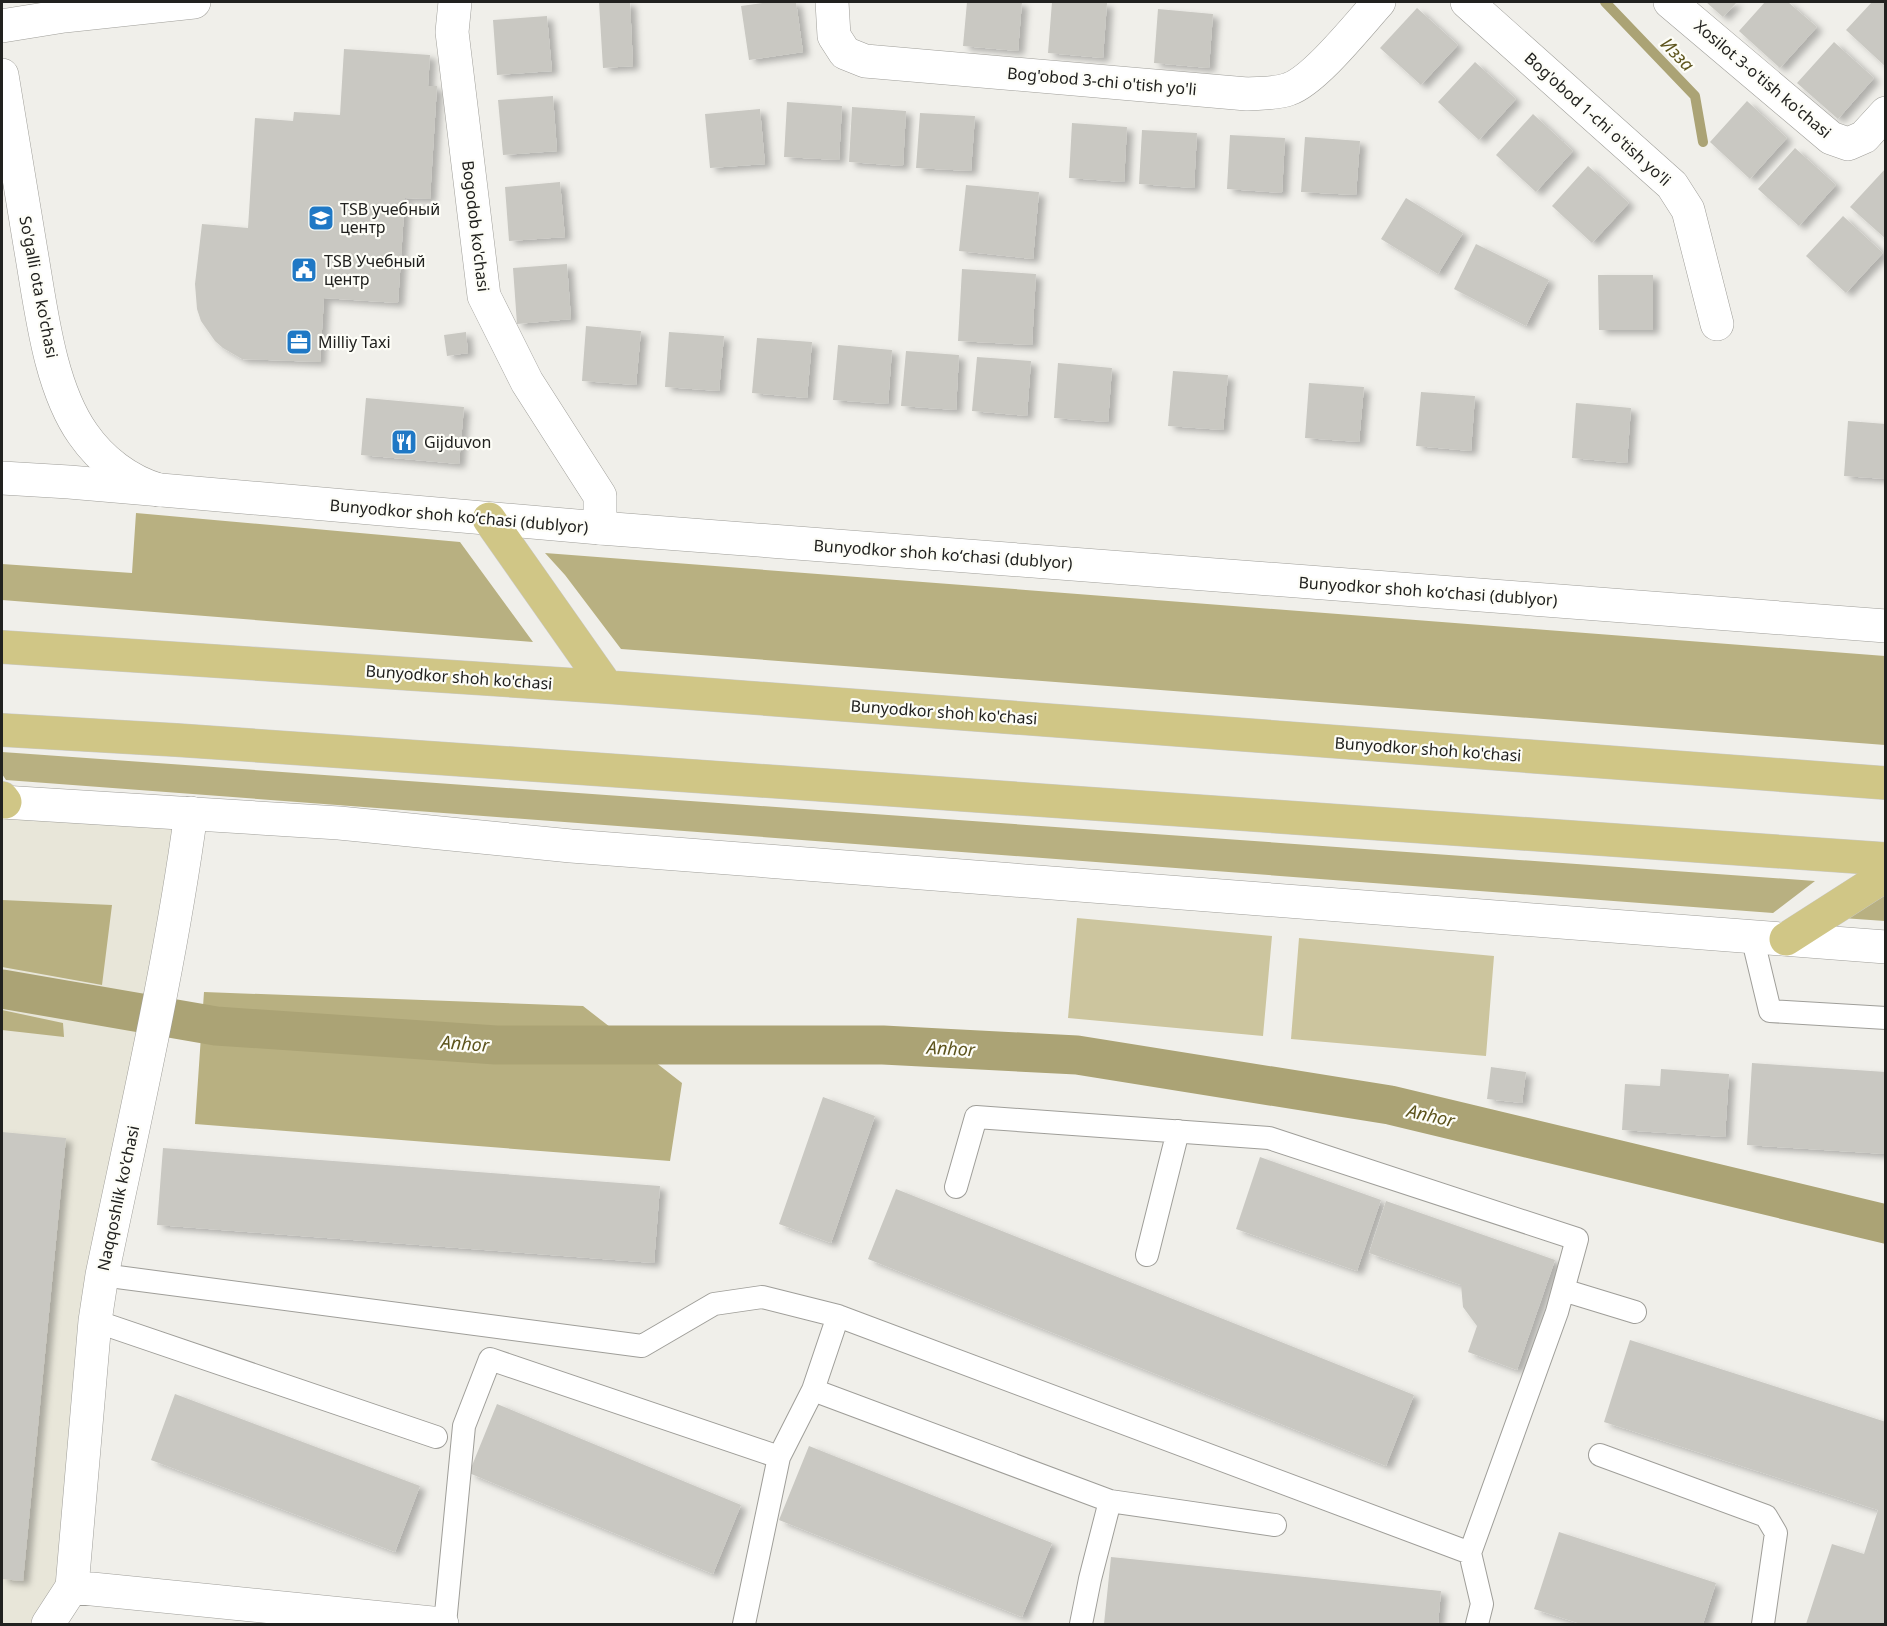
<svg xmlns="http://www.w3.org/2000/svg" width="1887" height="1626" viewBox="0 0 1887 1626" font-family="'Noto Sans',sans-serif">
<defs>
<filter id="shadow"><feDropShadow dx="6" dy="4" stdDeviation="3" flood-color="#0004"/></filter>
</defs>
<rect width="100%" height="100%" fill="#f0efea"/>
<path fill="#e8e6d9" d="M2 802 191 813 102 1275 72 1587 48 1624H2Z"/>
<path fill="#ccc59e" d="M1077 918 1272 936 1263 1036 1068 1018Z
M1299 938 1494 956 1486 1056 1291 1039Z"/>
<path fill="#b8b081" d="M136 513 460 542 533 642 2 600V564L132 573Z
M545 553 1885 656V745L621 649 565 575Z
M2 752 1815 881 1773 913 6 780 2 774Z
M1885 893V921L1842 918Z
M2 900 112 905 102 985 2 967Z
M204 992 583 1006 682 1083 670 1161 195 1124Z
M2 1010 63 1023 64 1037 2 1030Z"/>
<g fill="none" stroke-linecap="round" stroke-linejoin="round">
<path stroke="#aba375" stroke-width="10" d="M1605 2 1695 96 1703 142
M1648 1166 1649 1157"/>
<path stroke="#aba375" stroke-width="39" d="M2 989 216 1026 496 1045H883L1077 1055 1390 1105 1886 1224"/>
</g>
<path fill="#c9c8c2" filter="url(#shadow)" d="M599 2H630L633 66 603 68Z
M770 2H796L803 52 749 60 741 6Z
M967 2H1022L1018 51 963 46Z
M1052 2 1107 3 1103 58 1048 53Z
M1706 2H1737L1723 17Z
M1765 2H1788L1817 27 1780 68 1739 31Z
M1872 2H1886V67L1846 30Z
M1417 8 1458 45 1421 85 1380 48Z
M1158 9 1213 14 1209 68 1154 63Z
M547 16 552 71 497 75 493 20Z
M1834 42 1874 78 1838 119 1797 83Z
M344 49 430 55 428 86H437L430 199 405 198 398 303 324 298 320 362 242 359 223 348 215 341 201 321 197 309 195 284 202 224 248 228 255 118 293 121 294 112 340 115Z
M1475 62 1516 99 1479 140 1438 102Z
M553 96 557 151 503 155 498 100Z
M1747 101 1787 138 1750 179 1710 142Z
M787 102 842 106 839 160 784 157Z
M852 107 906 111 903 166 849 162Z
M760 109 765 164 710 168 705 114Z
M920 113 975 116 971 171 916 168Z
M1533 114 1573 151 1536 192 1496 155Z
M1072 123 1127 127 1124 182 1069 178Z
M1142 130 1197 133 1194 188 1139 184Z
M1230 135 1285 138 1282 193 1227 189Z
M1305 137 1360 141 1356 195 1301 192Z
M1795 148 1836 185 1799 226 1758 189Z
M1588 166 1629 203 1592 243 1552 206Z
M1886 168V239L1850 207Z
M560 182 565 237 509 241 505 187Z
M966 185 1039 192 1033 259 959 251Z
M1406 198 1463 233 1438 274 1381 239Z
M1843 216 1883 253 1846 293 1806 256Z
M1476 244 1549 280 1526 326 1454 289Z
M567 264 571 319 517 324 513 268Z
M962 269 1036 274 1032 345 958 341Z
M1598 275H1653V330H1599Z
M586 326 641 331 636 385 582 381Z
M466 332 468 353 447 356 444 335Z
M669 332 724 336 719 391 665 387Z
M757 338 812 342 807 398 752 393Z
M838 345 892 350 888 404 833 400Z
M906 351 959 355 956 410 901 406Z
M977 357 1031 361 1027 416 972 411Z
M1058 363 1112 368 1108 422 1054 418Z
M1173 371 1228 375 1223 430 1168 426Z
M1309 383 1364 387 1359 442 1305 438Z
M1421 392 1475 396 1471 451 1416 446Z
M366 398 464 407 459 464 361 455Z
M1576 403 1631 408 1627 463 1572 458Z
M1848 421 1886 424V479L1844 476Z
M1752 1063 1886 1072V1154L1747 1145Z
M1491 1067 1526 1072 1522 1103 1487 1099Z
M1661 1069 1729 1074 1725 1137 1622 1130 1625 1084 1660 1086Z
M823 1097 875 1116 831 1243 779 1224Z
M2 1132 66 1138 23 1581 2 1579Z
M163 1148 660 1186 654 1263 157 1225Z
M1260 1157 1381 1200 1357 1271 1236 1229Z
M896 1189 1414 1395 1386 1466 868 1259Z
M1386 1201 1555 1260 1517 1370 1468 1352 1477 1326 1463 1307 1461 1285 1369 1253Z
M1630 1340 1886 1422V1624H1806L1832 1544 1864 1554 1878 1510 1604 1422Z
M175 1394 420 1486 395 1552 151 1460Z
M497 1404 741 1505 713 1574 469 1473Z
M809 1446 1052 1543 1022 1617 779 1520Z
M1559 1532 1716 1583 1703 1624H1581L1534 1609Z
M1111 1557 1441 1591 1438 1624H1104Z"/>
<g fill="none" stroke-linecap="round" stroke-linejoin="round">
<g stroke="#9f9e99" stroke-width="24">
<path id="service" d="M1752 936 1770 1011 1886 1018
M956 1187 976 1117 1269 1138 1577 1239 1557 1312 1470 1553 1482 1604 1477 1624
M1147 1255 1178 1131
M102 1275 642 1346 714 1304 762 1297 838 1316
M1563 1290 1635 1312
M95 1321 436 1437
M813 1390 1110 1501 1275 1525
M1600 1455 1766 1516 1776 1533 1763 1624
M445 1624 464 1426 490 1359 779 1457
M744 1624 779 1457 813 1390 838 1316 1470 1553
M1081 1624 1090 1579 1110 1501"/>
</g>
<g stroke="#9f9e99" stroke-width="34">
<path id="minor" d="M455 2 452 32 484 296 527 382 600 496V528
M832 2 834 36 845 53 865 61 1247 94C1261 93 1276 94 1289 89 1315 80 1359 24 1379 2
M1467 2 1672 185 1688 210 1717 324
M1670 2 1831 138 1848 144 1864 137 1886 113
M2 26 64 16 194 2
M72 1587 442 1624
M48 1624 72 1587 95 1321 102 1275C134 1121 170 968 191 813"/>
</g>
<g stroke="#9f9e99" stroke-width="34">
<path id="tertiary" d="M2 478 69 482 600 528 1886 626
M2 802 339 823 571 846 1886 947"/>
</g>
<g stroke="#9f9e99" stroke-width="34">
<path id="secondary" d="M2 75C11 133 21 192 31 251 41 308 49 386 83 434 101 460 128 481 159 490"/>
</g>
<g stroke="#cacac9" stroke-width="34">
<path id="primary" d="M489 519 607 687
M2 647 607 687 1886 783
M2 730 176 740 1886 859
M2 798 5 802
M1786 939 1886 875"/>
</g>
<use href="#service" stroke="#fff" stroke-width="22"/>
<use href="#minor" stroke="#fff" stroke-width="33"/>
<use href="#tertiary" stroke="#fff" stroke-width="33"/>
<use href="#secondary" stroke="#fff" stroke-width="33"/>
<use href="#primary" stroke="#d0c686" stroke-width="33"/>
</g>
<defs>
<g id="school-square" transform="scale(1.35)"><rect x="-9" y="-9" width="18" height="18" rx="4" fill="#1f78c5" stroke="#fdfdf7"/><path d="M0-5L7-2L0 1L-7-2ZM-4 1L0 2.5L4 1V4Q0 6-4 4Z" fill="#fff"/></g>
<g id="civic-square" transform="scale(1.35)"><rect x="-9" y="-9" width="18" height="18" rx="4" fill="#1f78c5" stroke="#fdfdf7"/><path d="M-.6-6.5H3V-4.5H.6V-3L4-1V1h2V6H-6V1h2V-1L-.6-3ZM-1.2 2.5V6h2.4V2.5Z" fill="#fff"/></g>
<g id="office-square" transform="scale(1.35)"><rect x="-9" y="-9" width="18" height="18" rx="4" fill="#1f78c5" stroke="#fdfdf7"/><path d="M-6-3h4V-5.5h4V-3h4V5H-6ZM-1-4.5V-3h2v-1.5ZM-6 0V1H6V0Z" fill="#fff"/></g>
<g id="restaurant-square" transform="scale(1.35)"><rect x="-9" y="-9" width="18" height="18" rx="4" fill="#1f78c5" stroke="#fdfdf7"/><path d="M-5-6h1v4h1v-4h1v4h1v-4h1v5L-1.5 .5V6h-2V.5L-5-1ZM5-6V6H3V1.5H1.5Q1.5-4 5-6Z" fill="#fff"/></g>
</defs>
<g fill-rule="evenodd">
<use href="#school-square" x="321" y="218"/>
<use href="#civic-square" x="304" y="270"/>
<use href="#office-square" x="299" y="342"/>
<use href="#restaurant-square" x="404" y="442"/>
</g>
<g text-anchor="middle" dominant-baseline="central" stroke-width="4.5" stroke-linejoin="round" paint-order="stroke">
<g font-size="16" fill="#21211f" stroke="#fdfdf7">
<text transform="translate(1763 79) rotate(40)">Xosilot 3-o'tish ko'chasi</text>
<text transform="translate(1102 81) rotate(5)">Bog'obod 3-chi o'tish yo'li</text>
<text transform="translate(1598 119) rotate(42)">Bog'obod 1-chi o'tish yo'li</text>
<text transform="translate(476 226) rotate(83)">Bogodob ko'chasi</text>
<text transform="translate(39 287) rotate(79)">So'galli ota ko'chasi</text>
<text transform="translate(459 516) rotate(5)">Bunyodkor shoh koʻchasi (dublyor)</text>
<text transform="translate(943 554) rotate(4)">Bunyodkor shoh koʻchasi (dublyor)</text>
<text transform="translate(1428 591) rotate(4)">Bunyodkor shoh koʻchasi (dublyor)</text>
<text transform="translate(459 677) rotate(4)">Bunyodkor shoh ko'chasi</text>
<text transform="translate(944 712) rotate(4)">Bunyodkor shoh ko'chasi</text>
<text transform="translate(1428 749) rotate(4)">Bunyodkor shoh ko'chasi</text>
<text transform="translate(118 1198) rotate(-78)">Naqqoshlik ko'chasi</text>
</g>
<g font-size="16" fill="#21211f" stroke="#fdfdf7" text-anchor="start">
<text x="340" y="209">TSB учебный<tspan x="340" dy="18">центр</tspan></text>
<text x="324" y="261">TSB Учебный<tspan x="324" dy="18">центр</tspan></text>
<text x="318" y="342">Milliy Taxi</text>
<text x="424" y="442">Gijduvon</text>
</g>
<g font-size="18" font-style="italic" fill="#5d541d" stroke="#fdfdf7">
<text transform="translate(1678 54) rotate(46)">Изза</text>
<text transform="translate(465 1043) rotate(4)">Anhor</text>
<text transform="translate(951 1048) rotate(3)">Anhor</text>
<text transform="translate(1431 1115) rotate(13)">Anhor</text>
</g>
</g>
<rect width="1887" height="1626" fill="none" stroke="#21211f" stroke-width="6"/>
</svg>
